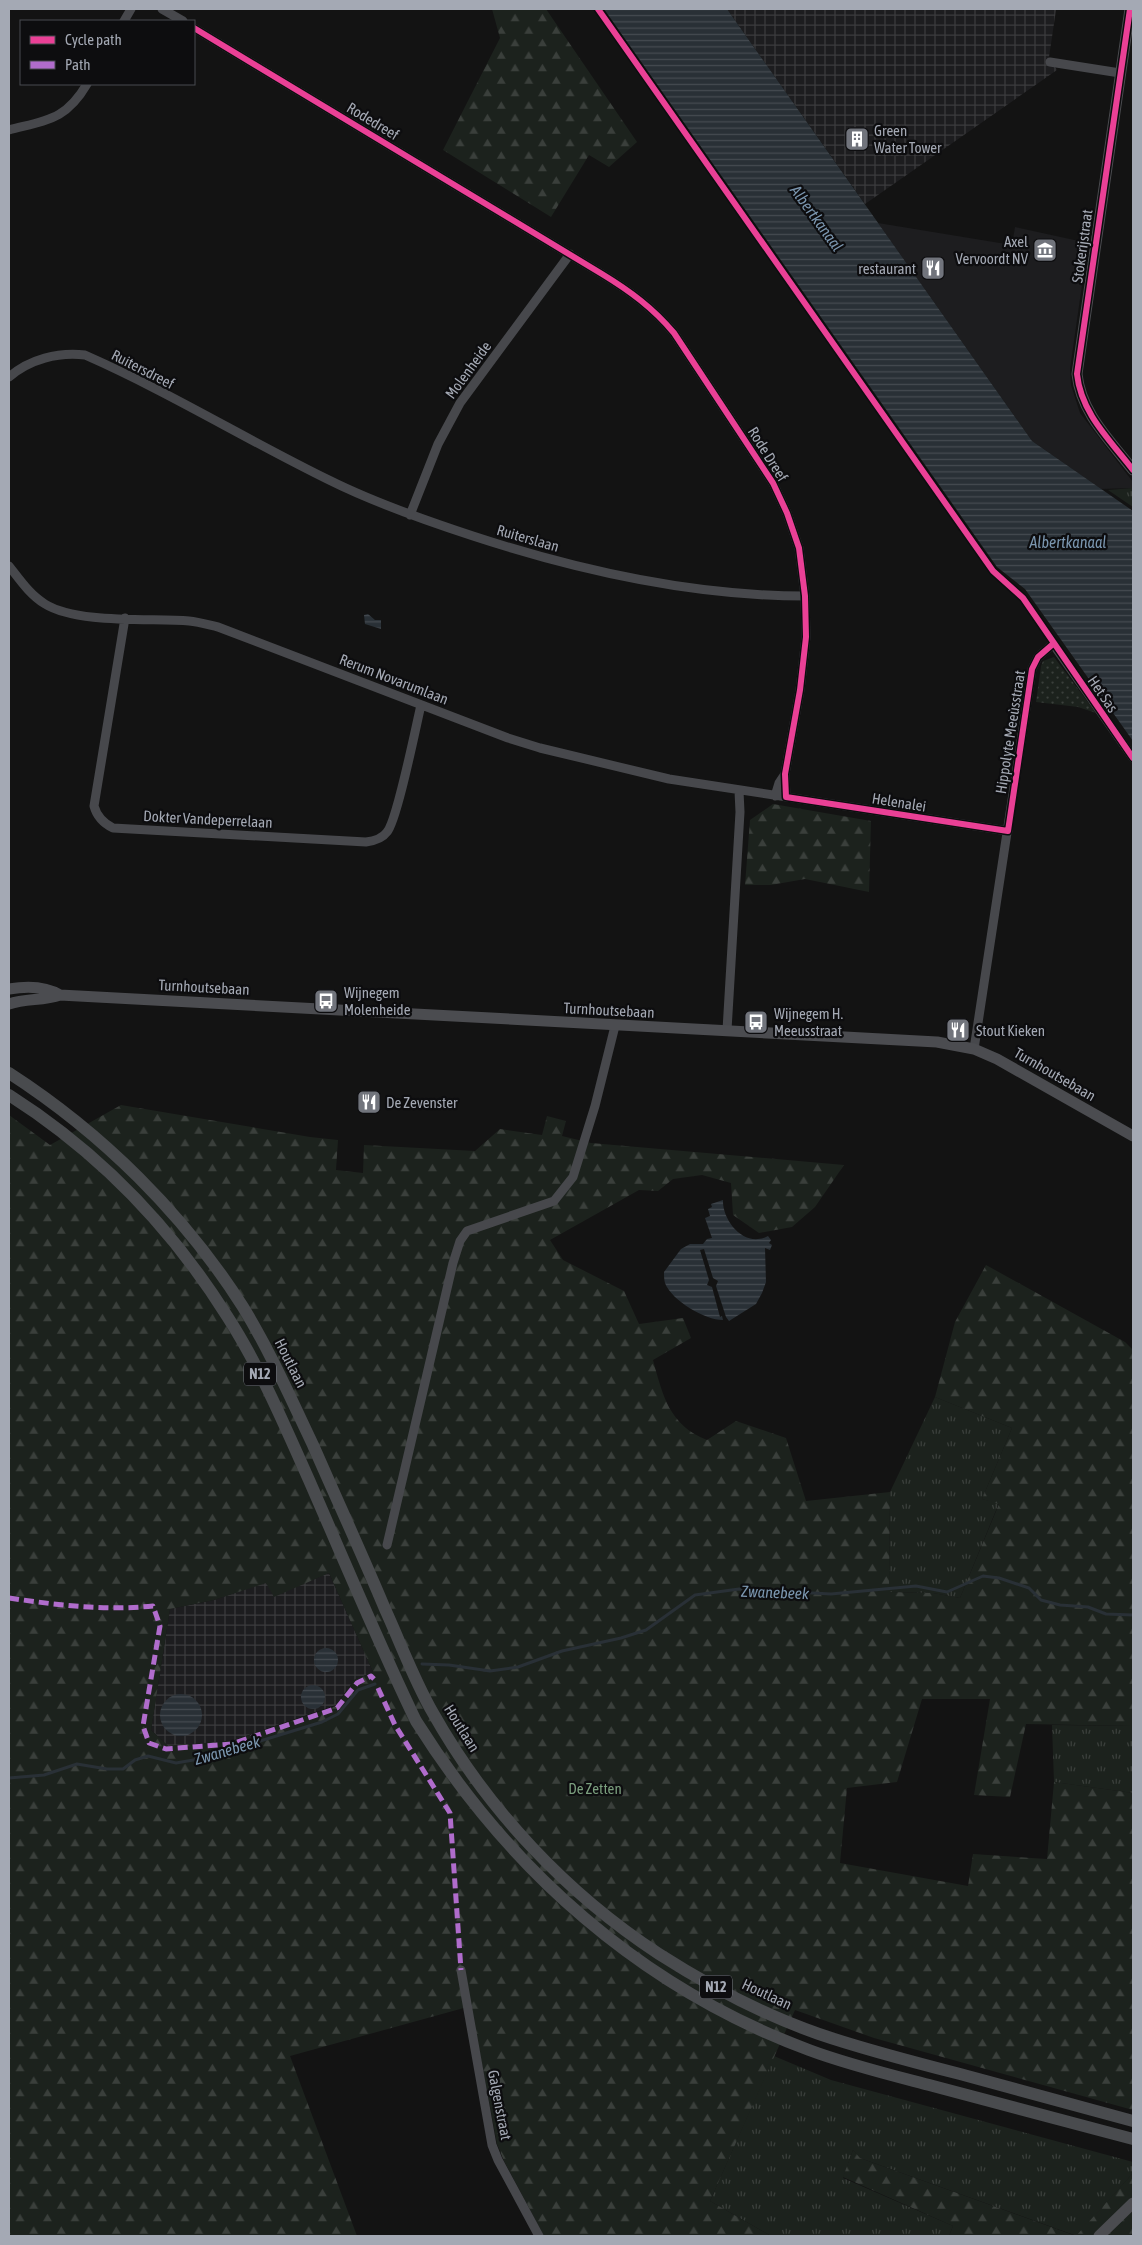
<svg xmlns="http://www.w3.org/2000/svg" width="1142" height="2245" viewBox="0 0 1142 2245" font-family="'Asap Condensed',sans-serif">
<defs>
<pattern id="industrial-grid" width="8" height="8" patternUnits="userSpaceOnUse" patternTransform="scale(1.25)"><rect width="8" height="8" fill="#1d1d1f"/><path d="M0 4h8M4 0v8" fill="none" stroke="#3b3b3d"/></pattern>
<pattern id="grass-tufts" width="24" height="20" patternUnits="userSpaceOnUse" patternTransform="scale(1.25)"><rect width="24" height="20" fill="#1c221d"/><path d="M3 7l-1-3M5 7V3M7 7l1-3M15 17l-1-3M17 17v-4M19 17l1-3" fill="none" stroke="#3a3f3b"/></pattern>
<pattern id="forest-firs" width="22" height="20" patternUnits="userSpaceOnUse" patternTransform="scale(1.25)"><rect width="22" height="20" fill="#1c221d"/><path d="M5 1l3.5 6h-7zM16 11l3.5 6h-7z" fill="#3a3f3b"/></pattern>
<pattern id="park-dots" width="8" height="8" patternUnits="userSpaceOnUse" patternTransform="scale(1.25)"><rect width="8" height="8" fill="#1c221d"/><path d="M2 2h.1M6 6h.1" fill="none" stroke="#3a3f3b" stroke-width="1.8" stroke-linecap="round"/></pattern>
<pattern id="water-rules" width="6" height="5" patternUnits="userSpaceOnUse" patternTransform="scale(1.25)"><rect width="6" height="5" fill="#293036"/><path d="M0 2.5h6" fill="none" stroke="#454b51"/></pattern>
</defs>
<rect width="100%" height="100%" fill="#131313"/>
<path fill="#1d1d1f" d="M878 223 1012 245 1015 227 1088 243 1070 369 1071 385 1080 413 1133 482V488L1101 489 1032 441Z"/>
<path fill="url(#industrial-grid)" d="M727 9 1056 10 1049 57 1057 70 865 204Z
M329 1573 373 1672 354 1680 336 1705 231 1741 168 1746 151 1730 170 1609 214 1600 266 1582 274 1596Z"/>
<path fill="url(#grass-tufts)" d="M1133 488V507L1108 490Z
M935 1397 1012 1428 982 1499 999 1503 960 1598 933 1593 889 1592 890 1492Z
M1052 1725 1133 1726V1793L1054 1782Z
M774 2056 831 2080 1133 2162V2173L1077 2236 860 2158 853 2150 843 2178 953 2226 949 2236H771L710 2201Z"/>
<path fill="url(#forest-firs)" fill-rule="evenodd" d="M492 9H546L637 142 609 167 589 155 551 217 443 150 500 38Z
M773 804 871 821 869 892 805 879 771 885H745L750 820Z
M121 1105 310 1137 338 1140 336 1170 363 1173 364 1145 475 1151 500 1129 542 1135 547 1116 566 1121 562 1136 591 1143 844 1165 815 1207 792 1227 759 1233 733 1215 731 1183 702 1175 673 1179 658 1191 639 1190 550 1240 563 1260 624 1291 639 1324 683 1318 691 1338 653 1360C663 1396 669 1425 707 1440L736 1421 786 1438 806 1501 890 1492 889 1592 933 1593 960 1598 999 1504 982 1499 1012 1428 935 1397 955 1322 986 1265 1125 1342 1133 1350V1726L1026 1724 1010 1797 974 1795 990 1699H922L897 1782 847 1788 840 1863 968 1886 973 1854 1047 1859 1054 1782 1133 1793V2110L874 2038 795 2010 710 2201 771 2236H544L504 2161 497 2144 471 2006 290 2056 357 2236H9V1115L50 1145ZM329 1573 373 1672 354 1680 336 1706 231 1741 168 1746 151 1730 170 1609 214 1600 266 1583 274 1597Z
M853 2150 860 2158 1076 2236 1133 2173V2236H949L953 2226 843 2177Z"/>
<path fill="url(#park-dots)" d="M1054 657 1096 713 1078 707 1036 702 1041 666 1043 661Z"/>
<path fill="url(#water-rules)" d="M604 9H727L1032 441 1133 511V741L1025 589 997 567Z
M368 614 375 620H381V629L365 624 364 615Z
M723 1200C722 1221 745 1249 768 1236L771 1240 769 1243 772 1245 770 1250 765 1248 766 1282 762 1293 756 1304 729 1321 726 1317 716 1286 718 1281 713 1278 704 1249 700 1250 709 1280 707 1285 712 1287 720 1317 722 1316 723 1320C705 1320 672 1301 665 1283 664 1280 664 1275 664 1272L681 1249 690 1244H703L707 1239 712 1238 705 1218 710 1216 708 1209 712 1207 711 1204Z
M314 1660a12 12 0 1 1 24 0a12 12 0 1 1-24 0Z
M301 1697a12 12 0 1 1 24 0a12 12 0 1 1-24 0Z
M160 1715a21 21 0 1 1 42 0a21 21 0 1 1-42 0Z"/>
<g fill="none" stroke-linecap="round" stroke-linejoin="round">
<path stroke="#293036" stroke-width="3" d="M422 1664 449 1665 490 1671 518 1667 562 1651 621 1638 646 1630 695 1595 739 1589 831 1594 916 1586 947 1592 983 1576 999 1578 1029 1588 1041 1600 1060 1605 1088 1607 1106 1614 1133 1615
M9 1778 44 1775 77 1764 107 1769H123L135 1760 148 1756 176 1763 205 1758 322 1722 338 1714 358 1690 375 1684"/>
<path stroke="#47484c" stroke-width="9" d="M162 9 183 21
M124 21 131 9
M194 28 602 274C630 291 653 308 674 333L773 483 787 513 799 548 805 596 806 637 800 690 785 774 786 797
M1050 62 1120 73
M9 130C47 120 66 120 87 84
M9 377C30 359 58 352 85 355 169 392 247 440 329 480 375 503 424 520 473 536 580 571 691 596 805 596
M410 515 438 444 460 403 570 254
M9 566C20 580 30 595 45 604 77 624 151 618 189 621 199 622 209 625 218 627L508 738 540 748 669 779 1008 831
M125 618 94 806C97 817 103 823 113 828L366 842C374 841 382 839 387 832 397 821 416 726 421 705
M775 796 779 783 785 774
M727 1030 740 812 739 791
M974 1049 1032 669 1038 657 1053 644 1133 758
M387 1545 453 1263 460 1241 467 1231 554 1201 573 1177 595 1106 615 1026
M461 1970 492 2145 498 2160 539 2236"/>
<path stroke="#4b4c50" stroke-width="11" d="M1130 9 1077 374C1081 413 1110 440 1133 470
M9 989C26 986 45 986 60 995
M9 1004C26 998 43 1001 60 995L937 1042 974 1049 997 1059 1133 1136
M1099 2236 1133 2203"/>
<path stroke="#494b4e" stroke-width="12" d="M9 1073C102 1133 184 1214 243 1307 270 1351 291 1399 313 1445 337 1500 362 1554 385 1609 401 1644 414 1680 433 1713 487 1809 567 1894 659 1954 709 1986 764 2015 819 2034 866 2050 913 2062 960 2074 1018 2090 1076 2106 1133 2121
M9 1095C97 1151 171 1227 227 1316 260 1367 284 1424 309 1480 344 1560 378 1642 416 1721 510 1871 642 1988 809 2050 849 2065 891 2075 933 2086 1000 2104 1067 2121 1133 2139"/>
<path stroke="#b06ccc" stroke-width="5" stroke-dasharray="10 5" stroke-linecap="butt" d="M9 1598C57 1605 104 1611 153 1606L160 1626 143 1726 149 1743 166 1749 232 1744 337 1708 357 1683 371 1676 374 1679
M378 1688 395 1725 450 1813 461 1970"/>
<g stroke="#0d0d0f" stroke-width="9">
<path id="cycleway" d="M598 9 993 571 1023 598 1133 758
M1130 9 1077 374C1081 413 1110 440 1133 470
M194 28 602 274C630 291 653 308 674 333L773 483 787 513 799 548 805 596 806 637 800 690 785 774 786 797 1008 831 1032 669 1038 657 1053 644"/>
</g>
<use href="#cycleway" stroke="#ea4096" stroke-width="6"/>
</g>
<defs>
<g id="building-square" transform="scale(1.25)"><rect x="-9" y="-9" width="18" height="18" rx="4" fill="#71747c" stroke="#0d0d0f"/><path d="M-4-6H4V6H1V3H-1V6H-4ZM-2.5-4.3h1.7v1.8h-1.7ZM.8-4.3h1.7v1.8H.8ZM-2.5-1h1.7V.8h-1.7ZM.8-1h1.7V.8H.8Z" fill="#fff"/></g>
<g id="museum-square" transform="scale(1.25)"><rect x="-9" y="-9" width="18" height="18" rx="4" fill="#71747c" stroke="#0d0d0f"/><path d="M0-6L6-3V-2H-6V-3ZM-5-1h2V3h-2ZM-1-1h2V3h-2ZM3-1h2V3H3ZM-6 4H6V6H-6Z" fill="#fff"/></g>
<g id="restaurant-square" transform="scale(1.25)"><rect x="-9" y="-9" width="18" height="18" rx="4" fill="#71747c" stroke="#0d0d0f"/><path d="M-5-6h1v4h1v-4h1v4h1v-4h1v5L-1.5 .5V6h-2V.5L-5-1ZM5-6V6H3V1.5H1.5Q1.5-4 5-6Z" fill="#fff"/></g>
<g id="bus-square" transform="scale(1.25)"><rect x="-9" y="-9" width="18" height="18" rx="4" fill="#71747c" stroke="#0d0d0f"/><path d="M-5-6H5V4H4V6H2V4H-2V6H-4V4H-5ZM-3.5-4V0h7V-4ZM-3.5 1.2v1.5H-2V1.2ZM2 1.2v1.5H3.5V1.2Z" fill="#fff"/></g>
</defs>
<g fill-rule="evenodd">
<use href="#building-square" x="857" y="139"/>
<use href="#museum-square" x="1045" y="250"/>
<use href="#restaurant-square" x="933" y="268"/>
<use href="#bus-square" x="326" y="1001"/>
<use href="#bus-square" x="756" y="1022"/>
<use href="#restaurant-square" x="958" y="1030"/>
<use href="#restaurant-square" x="369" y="1102"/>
</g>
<g text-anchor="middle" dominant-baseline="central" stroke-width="4.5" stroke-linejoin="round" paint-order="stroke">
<g fill="#0d0d0f" stroke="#777a82" stroke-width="1">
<rect x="244" y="1362.5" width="32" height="23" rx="4"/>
<rect x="700" y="1975.5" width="32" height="23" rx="4"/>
</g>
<g font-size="14" font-weight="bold" fill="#a4a9b4">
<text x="260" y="1374">N12</text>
<text x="716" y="1987">N12</text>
</g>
<g font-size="15" fill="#a4a9b4" stroke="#0d0d0f">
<text transform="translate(373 121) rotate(31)">Rodedreef</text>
<text transform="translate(1082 246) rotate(-82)">Stokerijstraat</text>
<text transform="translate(143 369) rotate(27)">Ruitersdreef</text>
<text transform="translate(468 370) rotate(-54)">Molenheide</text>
<text transform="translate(768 454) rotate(58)">Rode Dreef</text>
<text transform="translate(528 538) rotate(16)">Ruiterslaan</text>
<text transform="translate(394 679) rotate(21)">Rerum Novarumlaan</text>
<text transform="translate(1103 694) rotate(55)">Het Sas</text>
<text transform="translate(1010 732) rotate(-81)">Hippolyte Meeùsstraat</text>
<text transform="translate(899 802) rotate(9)">Helenalei</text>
<text transform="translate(208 819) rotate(3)">Dokter Vandeperrelaan</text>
<text transform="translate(204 987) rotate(3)">Turnhoutsebaan</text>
<text transform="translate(609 1010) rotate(3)">Turnhoutsebaan</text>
<text transform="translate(1055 1074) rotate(30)">Turnhoutsebaan</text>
<text transform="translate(291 1363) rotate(63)">Houtlaan</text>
<text transform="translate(462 1728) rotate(58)">Houtlaan</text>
<text transform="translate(767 1994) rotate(25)">Houtlaan</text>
<text transform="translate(500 2105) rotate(79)">Galgenstraat</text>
</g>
<g font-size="15" fill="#a4a9b4" stroke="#0d0d0f" text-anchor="start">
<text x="874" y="130">Green<tspan x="874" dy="17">Water Tower</tspan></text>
<text x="1028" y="241" text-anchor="end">Axel<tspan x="1028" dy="17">Vervoordt NV</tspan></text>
<text x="916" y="268" text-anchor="end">restaurant</text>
<text x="344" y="992">Wijnegem<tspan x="344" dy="17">Molenheide</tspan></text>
<text x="774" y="1013">Wijnegem H.<tspan x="774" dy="17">Meeusstraat</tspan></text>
<text x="976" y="1030">Stout Kieken</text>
<text x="386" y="1102">De Zevenster</text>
</g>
<g font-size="15" fill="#7b9f7e" stroke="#0d0d0f">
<text x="595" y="1788">De Zetten</text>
</g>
<g font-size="16" font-style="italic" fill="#7b96af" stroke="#0d0d0f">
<text transform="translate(817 218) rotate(54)">Albertkanaal</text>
<text x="1068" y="542">Albertkanaal</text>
<text transform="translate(775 1592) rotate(2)">Zwanebeek</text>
<text transform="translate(227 1750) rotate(-16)">Zwanebeek</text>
</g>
</g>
<rect width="1142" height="2245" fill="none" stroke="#a4a9b4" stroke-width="20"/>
<rect x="20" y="20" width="175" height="65" fill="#0d0d0f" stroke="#494b51"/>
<rect x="30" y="36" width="25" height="8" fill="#ea4096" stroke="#494b51"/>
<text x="65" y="45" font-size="15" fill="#a4a9b4">Cycle path</text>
<rect x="30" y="61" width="25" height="8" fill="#b06ccc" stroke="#494b51"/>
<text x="65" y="70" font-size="15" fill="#a4a9b4">Path</text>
</svg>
